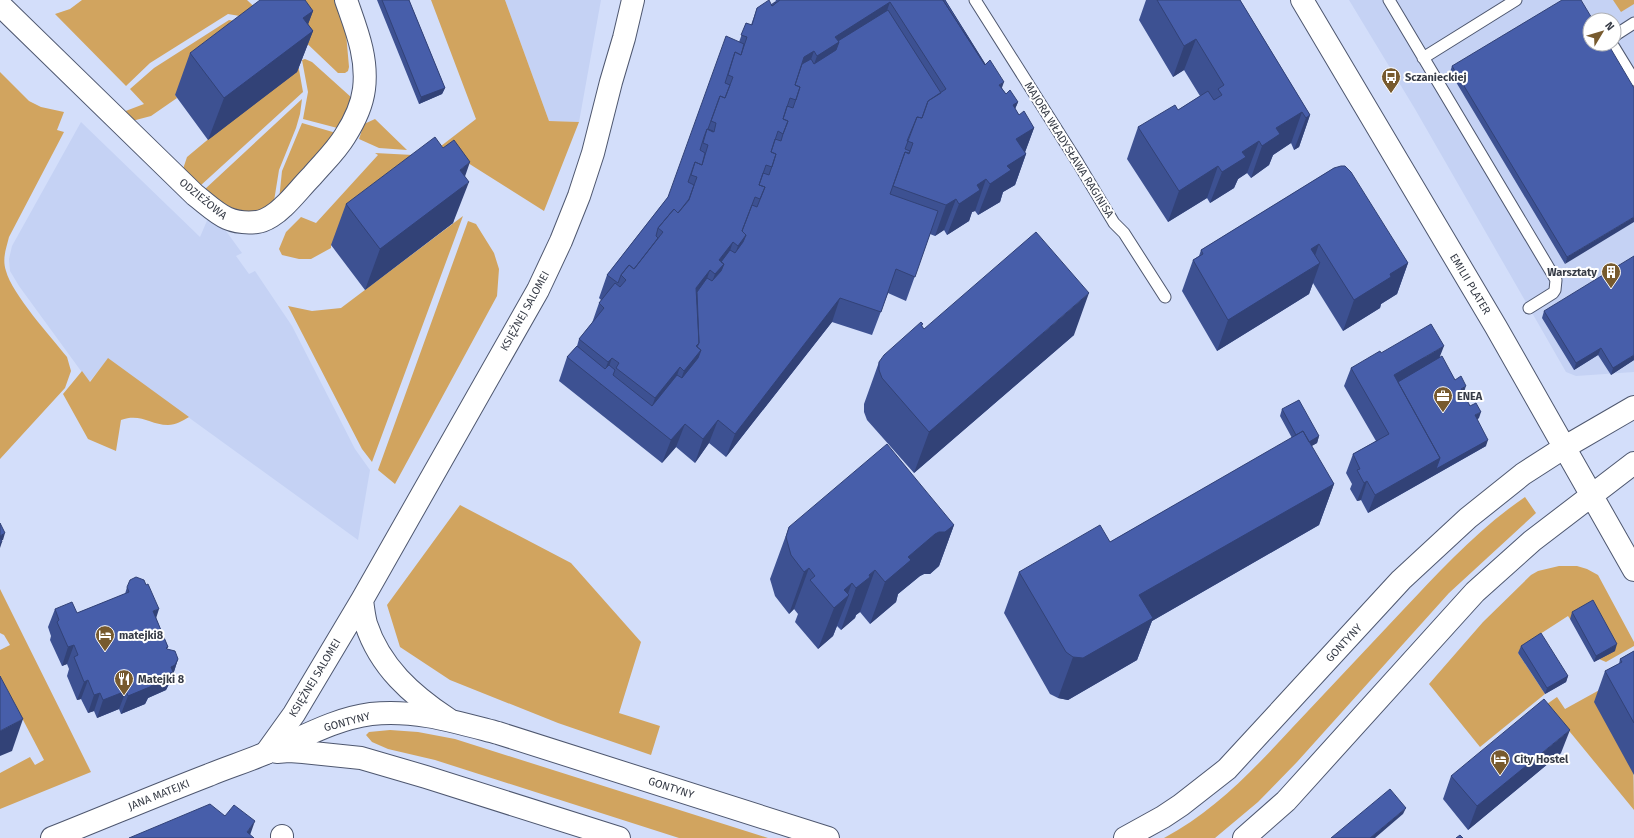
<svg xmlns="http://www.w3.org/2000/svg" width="1634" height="838" viewBox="0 0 1634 838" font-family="'Fira Sans',sans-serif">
<rect width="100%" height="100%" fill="#d3defa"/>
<path fill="#c5d2f4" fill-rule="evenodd" d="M505 0H601L579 122 549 121Z
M1349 0H1634V372L1576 376 1566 372 1415 109ZM1590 20H1614V44H1590Z
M81 122 200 237 209 216 226 231 242 253 236 256 249 274 255 271 292 326 355 449 370 470 358 540 108 359 89 382 19 286 10 271 9 259 12 246Z"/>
<path fill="#d1a45f" d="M82 0H247L269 21 228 14 150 63 126 86 55 14 70 9Z
M292 0H334L346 33 349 67 348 71 345 73H338L297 34Z
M431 0H505L549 121 579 122 544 211 441 146 476 119Z
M1613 0H1634V4L1621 12Z
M229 20 279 28 175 95 177 98 151 116 132 121 123 112 144 104 130 89 154 68Z
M305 59 312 62 352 98 345 130 303 119 308 92 302 60Z
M298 64 303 92 200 186 183 169 187 157Z
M0 72 29 101 41 107 64 112 57 130 64 132 9 237C6 249 2 259 6 271 12 294 51 337 67 357L71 371 65 388 0 459Z
M302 99 300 114 296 128 279 170 274 201 266 213H236L204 190Z
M375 119 407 150 379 148 359 139 364 124Z
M302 123 343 135 279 200 282 171Z
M375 153 413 155 331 245V248L311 259H299L282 255 279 249 286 232 301 217 316 223 378 155Z
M463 216 372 462 362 449 288 306 312 311 341 308Z
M468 221 476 224 494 253 499 269 497 296 395 484 378 470Z
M108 358 189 417C182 421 176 425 168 425 150 425 141 413 121 420L116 451 88 439 63 394 82 371 90 382Z
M1525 497 1536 513 1449 593 1297 762 1258 802 1215 838H1164C1215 811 1254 769 1292 728 1329 689 1366 649 1403 610 1441 570 1478 529 1525 497Z
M460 505 571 563 641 642 619 713 660 726 651 755 558 723 450 680 400 647 387 605Z
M1559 566H1577L1587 569 1598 575 1634 642V646L1606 662 1599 659 1591 607 1570 619 1568 616 1537 636 1518 653 1545 694 1480 747 1429 684 1483 622 1531 575 1538 571Z
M0 589 91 772 0 809V773L30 757 35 765 44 760 0 676V650L10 645 4 635 0 633Z
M1632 672 1634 810 1547 704 1557 697 1565 709Z
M390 730 418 732 455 739 768 838H679L435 760 388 749 372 742 366 735 369 732Z"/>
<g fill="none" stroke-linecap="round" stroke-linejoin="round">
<g stroke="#4e576f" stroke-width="13">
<path id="service" d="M975 0 1078 163 1114 223 1124 233 1165 297
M1389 0 1556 280 1555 290 1553 293 1529 308
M1614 37 1617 34 1634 23
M1612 44 1634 80
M1423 58 1516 0"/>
</g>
<g stroke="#4e576f" stroke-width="24">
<path id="minor" d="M0 5 195 195C217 212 226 225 257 222 266 221 277 213 283 207 293 198 302 186 312 176 323 163 336 151 345 136 354 122 362 105 364 89 368 57 356 29 346 0
M362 600C363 608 364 616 366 624 380 667 412 695 448 719
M266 753 294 714 362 600 538 290 561 241 579 196 593 153 611 82 624 38 633 0
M282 838V836"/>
</g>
<g stroke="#4e576f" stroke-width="24">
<path id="tertiary" d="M1302 0 1496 327 1634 570
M277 752 289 751 303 752 361 758 426 777 619 838
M52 838C105 817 157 795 209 775 228 767 248 761 266 753 300 739 333 719 371 714 415 709 456 722 498 733L828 838
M1125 838 1163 817 1181 805 1227 769 1401 580 1468 518 1523 474 1565 447 1634 407
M1244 838 1286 801 1475 592 1532 541 1634 463"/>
</g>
<use href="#service" stroke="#fff" stroke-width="11"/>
<use href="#minor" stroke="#fff" stroke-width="22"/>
<use href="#tertiary" stroke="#fff" stroke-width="22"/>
</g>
<path fill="#3d5192" d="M377 0H409L445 88 442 94 419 104Z
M776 0H945L985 64 1002 88 1006 94 1018 102 1015 109 1019 115 1034 128 1025 152 1026 154 1015 185 1003 192 1000 202 978 215 975 211 972 212 969 221 947 235 944 230 935 236 930 234 906 301 888 293 872 335 832 322 726 457 709 443 695 463 676 447 662 463 559 381 567 357 577 346 579 339 592 323 599 303 601 300 599 298 607 275 668 197 739 42 746 23 751 25 757 8 771 5 775 2Z
M1146 0H1240L1310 115 1299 147 1294 150 1291 143 1273 155 1269 165 1251 178 1247 173 1238 179 1234 188 1210 203 1207 198 1168 222 1127 159 1138 127 1178 110 1200 96 1184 70 1173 77 1139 20Z
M313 11 308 24 313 31 297 72 208 140 175 95 190 53Z
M1452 66 1634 88 1565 264 1450 72Z
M1334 168 1408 263 1397 294 1381 304 1380 308 1343 331 1313 283 1309 294 1217 351 1182 291 1193 260 1199 256 1201 250Z
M465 176 453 223 365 290 331 245 346 204Z
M1544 311 1634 360 1611 375 1598 355 1574 370 1542 318Z
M923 324 922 326 924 329 1074 335 914 473 867 420 864 412V404L879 362Z
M1381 353 1439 358 1464 392 1463 393 1470 406 1479 418 1477 419 1486 446 1368 513 1361 500 1357 501 1350 489 1352 484 1346 473 1353 454 1376 441 1344 386 1351 368Z
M1282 409 1319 436 1317 443 1311 446 1334 484 1319 525 1152 621 1137 660 1068 700 1058 698 1050 694 1004 613 1019 572 1110 542 1292 438 1280 416Z
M954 525 939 566 930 574H924L920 576 898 594 896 602 870 624 860 612 856 615 855 618 841 630 837 626 833 636 818 649 795 622 798 614 794 609 789 614 775 596 770 579 789 527Z
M127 587 156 618 168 647 167 649 178 659 172 678 166 690 148 698 145 704 121 714 119 709 97 718 94 711 88 713 81 699 77 700 67 676 69 669 67 664 62 666 50 640 51 636 48 627 55 609 77 613 125 594Z
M1572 612 1615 651 1594 662 1570 619Z
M1521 646 1568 676 1566 682 1545 694 1518 653Z
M1634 651V775L1594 702 1605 671 1619 664 1620 659Z
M1561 753 1468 830 1443 799 1451 776Z"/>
<path fill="#324277" d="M890 2 879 33 806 87 817 56 835 37Z
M313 11 303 38 313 31 297 72 208 140 224 98 303 18Z
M1196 39 1184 70 1173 77 1184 46Z
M814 51 803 82 794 88 804 57Z
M1004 82 999 96V85Z
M445 88 442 94 419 104 421 97Z
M1018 102 1012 116 1013 105Z
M1302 112 1291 143 1273 155 1269 165 1251 178 1262 146 1276 128Z
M1310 115 1299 147 1294 150 1306 118Z
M1034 128 1024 155 1026 154 1015 185 1003 192 1000 202 978 215 990 184 1016 139Z
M1259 141 1247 173 1238 179 1234 188 1210 203 1222 172 1242 152Z
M470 162 461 188 469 182 453 223 365 290 380 249 460 170Z
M1218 166 1207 198 1168 222 1179 191Z
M986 179 975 211 972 212 969 221 947 235 959 204 977 185Z
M956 199 944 230 935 236 946 205Z
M1634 217V222L1565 264 1567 257Z
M746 235 735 266 727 277 738 246Z
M733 242 722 273 704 305 715 274 719 260Z
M1319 244 1310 270 1320 263 1309 294 1217 351 1228 320 1311 249Z
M1408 263 1397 294 1381 304 1380 308 1343 331 1354 300 1390 274Z
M710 270 699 301 694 307 696 288Z
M1089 293 1074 335 914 473 929 432Z
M840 298 832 322 726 457 735 434Z
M1444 346 1437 364 1392 391 1394 375Z
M1601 348 1598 355 1574 370 1576 363Z
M701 350 690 381 673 402 684 371Z
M1634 355V360L1611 375 1613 368Z
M612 358 602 385 600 384 608 362Z
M680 367 669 398 647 421 655 398Z
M1466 386 1464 392 1458 396 1461 389Z
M1481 412 1479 418 1473 422 1475 415Z
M718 420 709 443 695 463 703 439Z
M685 424 676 447 662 463 671 440Z
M1319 436 1317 443 1300 453 1302 446Z
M1488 440 1486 446 1368 513 1375 495 1440 458Z
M1367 481 1361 500 1357 501 1364 483Z
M1334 484 1319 525 1152 621 1137 660 1068 700 1058 698 1073 657 1139 595Z
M954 525 939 566 930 574H924L920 576 898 594 896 602 870 624 885 582 908 557 935 534Z
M5 533 3 540 0 541V536Z
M2 542 0 548V543Z
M809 568 794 609 789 614 804 572Z
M875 570 860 612 856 615 855 618 841 630 856 588Z
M852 583 847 596 849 595 833 636 818 649 834 608 844 590Z
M159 609 153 628V611Z
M1617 644 1615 651 1594 662 1596 656Z
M74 645 67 664 62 666 68 647Z
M178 659 172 678 166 690 148 698 145 704 121 714 128 696 171 667Z
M1568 676 1566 682 1545 694 1547 688Z
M88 680 81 699 77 700 84 682Z
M126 691 119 709 97 718 103 700Z
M100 693 94 711 88 713 94 695Z
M23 719 12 751 0 756V731Z
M1570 730 1561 753 1468 830 1477 806Z
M1406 808 1403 814 1375 838H1370Z
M255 821 249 838 247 832Z"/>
<path fill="#475eaa" stroke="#324277" d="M260 0H305L313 11 303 18 313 31 224 98 190 53Z
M382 0H409L445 88 421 97Z
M769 0 772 6 780 0H943L985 65 990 60 1004 82 999 85 1006 94 1010 90 1018 102 1013 105 1019 115 1024 111 1034 128 1016 139 1026 154 1007 166 1011 170 990 184 986 179 977 185 980 190 959 204 956 199 946 205 893 186 905 152 909 154 913 143 907 141 917 117 922 118 928 101 946 89 890 2 835 37 839 42 817 56 814 51 804 57 795 85 800 87 796 100 790 98 783 119 788 121 783 134 778 131 771 152 776 154 772 167 766 165 759 185 765 187 760 199 755 197 742 231 746 235 738 246 733 242 719 260 724 264 715 274 710 270 696 288 699 343 696 346 701 350 684 371 680 367 655 398 616 368 619 363 612 358 608 362 579 339 604 308 599 303 615 283 620 287 626 280 621 275 629 265 634 269 663 232 658 228 674 209 678 213 689 199 697 177 691 175 695 162 702 165 708 145 703 143 707 129 714 132 716 123 711 121 720 96 725 98 733 77 728 75 735 52 741 55 747 37 741 35 746 23 752 25 757 8Z
M943 0H945L985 64V65Z
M1157 0H1240L1310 115 1306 118 1302 112 1276 128 1280 134 1262 146 1259 141 1242 152 1246 157 1222 172 1218 166 1179 191 1138 127 1175 105 1178 110 1208 91 1214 100 1222 95 1218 89 1224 85 1196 39 1184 46Z
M1562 0H1581L1593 20H1590V44H1608L1634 88V217L1567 257 1452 66Z
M775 2 776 3 772 6 771 5Z
M888 10 941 93 928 101 922 118 917 117 905 149 910 151 909 153 905 152 890 194 938 211 915 277 896 269 881 312 840 298 735 434 718 420 703 439 685 424 671 440 567 357 577 346 605 369 609 365 615 370 613 375 652 406 677 375 682 378 698 358 701 350 697 347 699 343 697 292 707 278 712 281 721 271 724 264 721 262 730 250 735 253 743 242 746 235 742 231 752 205 757 207 765 187 759 185 763 173 769 175 776 154 771 152 775 139 781 141 783 134 788 121 783 119 787 106 793 108 800 87 795 85 802 64 811 59 814 64 836 50 839 42 838 41Z
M726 36 744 44 741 55 735 52 725 83 730 85 725 98 720 96 708 129 713 131V132L707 129 704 137 700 150 705 153 702 165 695 162 688 182 694 185 689 200 678 213 674 209 658 228 656 236 658 238 634 269 629 265 621 275 618 283 607 275 668 197Z
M435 137 443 148 454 140 470 162 460 170 469 182 380 249 346 204Z
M1341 166H1345L1351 172 1408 263 1390 274 1391 277 1354 300 1319 244 1311 249 1320 263 1228 320 1193 260 1203 254 1201 250 1334 168Z
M1036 232 1089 293 929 432 882 378 879 370V362L884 355 921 322 923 324 921 325 924 329Z
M1634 256V355L1613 368 1601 348 1576 363 1544 311Z
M1431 324 1444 346 1394 375 1440 458 1375 495 1367 481 1364 483 1357 470 1360 469 1353 454 1389 434 1351 368 1380 351 1381 353Z
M1442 356 1455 380 1461 376 1466 386 1461 389 1470 406 1476 403 1481 412 1475 415 1488 440 1436 469 1440 458 1398 382Z
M1299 400 1319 436 1309 442 1303 431 1296 435 1282 409Z
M1303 431 1334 484 1139 595 1153 618 1083 658 1073 657 1066 652 1019 572 1100 525 1110 542Z
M887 444 954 525 945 532H939L935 534 908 557 911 560 885 582 875 570 869 575 870 577 856 588 852 583 844 590 849 595 834 608 810 580 815 576 809 568 804 572 791 555 786 537 789 527Z
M0 523 5 533 0 536Z
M0 537 2 542 0 543Z
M136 577 144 580 146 585 148 584 159 609 153 611 168 647 166 648 167 649 175 651 178 659 175 665 171 667 173 672 150 681 152 686 128 696 126 691 103 700 100 693 94 695 88 680 84 682 74 657 78 655 74 645 68 647 57 622 59 620 55 609 72 602 77 613 129 592 127 587 130 580Z
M1593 600 1617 644 1596 656 1572 612Z
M1541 633 1568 676 1547 688 1521 646Z
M1634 651V723L1605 671 1622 662 1620 659Z
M0 676 23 719 0 731Z
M1544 699 1570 730 1477 806 1451 776Z
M1390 789 1406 808 1370 838H1331Z
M210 804 225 816 234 805 255 821 247 832 254 838H129Z
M1460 835 1463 838H1456Z"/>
<defs>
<g id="bus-pin" transform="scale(1)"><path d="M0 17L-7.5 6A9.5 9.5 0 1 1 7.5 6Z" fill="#775a2e" stroke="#fff"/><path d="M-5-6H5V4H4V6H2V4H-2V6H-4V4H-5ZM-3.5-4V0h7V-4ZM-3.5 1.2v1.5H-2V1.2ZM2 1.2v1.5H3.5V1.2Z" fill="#fff"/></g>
<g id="building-pin" transform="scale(1)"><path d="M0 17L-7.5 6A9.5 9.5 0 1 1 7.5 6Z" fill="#775a2e" stroke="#fff"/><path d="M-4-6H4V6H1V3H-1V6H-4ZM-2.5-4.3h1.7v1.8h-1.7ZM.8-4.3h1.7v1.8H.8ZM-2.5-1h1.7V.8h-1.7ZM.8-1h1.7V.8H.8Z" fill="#fff"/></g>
<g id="office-pin" transform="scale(1)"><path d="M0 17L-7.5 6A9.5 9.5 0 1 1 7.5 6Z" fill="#775a2e" stroke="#fff"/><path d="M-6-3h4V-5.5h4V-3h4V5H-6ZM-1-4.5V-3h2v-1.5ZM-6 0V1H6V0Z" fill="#fff"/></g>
<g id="hotel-pin" transform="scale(1)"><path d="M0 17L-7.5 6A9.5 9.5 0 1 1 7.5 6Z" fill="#775a2e" stroke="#fff"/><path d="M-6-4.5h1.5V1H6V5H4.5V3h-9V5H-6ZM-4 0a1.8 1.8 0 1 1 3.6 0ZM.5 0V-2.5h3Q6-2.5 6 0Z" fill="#fff"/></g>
<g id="restaurant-pin" transform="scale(1)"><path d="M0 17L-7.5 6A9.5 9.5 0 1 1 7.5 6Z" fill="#775a2e" stroke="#fff"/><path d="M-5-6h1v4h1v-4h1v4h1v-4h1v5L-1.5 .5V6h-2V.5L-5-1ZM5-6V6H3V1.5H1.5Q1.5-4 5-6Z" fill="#fff"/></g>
</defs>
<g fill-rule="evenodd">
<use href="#bus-pin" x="1391" y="77"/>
<use href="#building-pin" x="1611" y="272"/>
<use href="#office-pin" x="1443" y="396"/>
<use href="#hotel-pin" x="105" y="635"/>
<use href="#restaurant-pin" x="124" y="679"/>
<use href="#hotel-pin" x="1500" y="759"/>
</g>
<g text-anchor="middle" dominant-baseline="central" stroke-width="4" stroke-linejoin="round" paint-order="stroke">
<g font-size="11" font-weight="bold" fill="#363b46" stroke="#fff" text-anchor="start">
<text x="1405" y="77">Sczanieckiej</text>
<text x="1597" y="272" text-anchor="end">Warsztaty</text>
<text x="1457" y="396">ENEA</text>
<text x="119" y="635">matejki8</text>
<text x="138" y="679">Matejki 8</text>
<text x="1514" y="759">City Hostel</text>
</g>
<g font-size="11" fill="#363b46" stroke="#fff">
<text transform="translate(1069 150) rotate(58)">MAJORA WŁADYSŁAWA RAGINISA</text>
<text transform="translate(203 199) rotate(39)">ODZIEŻOWA</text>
<text transform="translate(1470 284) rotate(59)">EMILII PLATER</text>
<text transform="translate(525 311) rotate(-61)">KSIĘŻNEJ SALOMEI</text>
<text transform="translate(1344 643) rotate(-47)">GONTYNY</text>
<text transform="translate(315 678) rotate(-59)">KSIĘŻNEJ SALOMEI</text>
<text transform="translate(347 722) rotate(-15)">GONTYNY</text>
<text transform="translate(671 788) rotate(18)">GONTYNY</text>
<text transform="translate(159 795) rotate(-22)">JANA MATEJKI</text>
</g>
</g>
<g transform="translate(1602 32) rotate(52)"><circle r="19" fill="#ffffff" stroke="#afb1b5"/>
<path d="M0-3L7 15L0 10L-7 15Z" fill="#775a2e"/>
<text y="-6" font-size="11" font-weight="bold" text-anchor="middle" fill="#363b46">N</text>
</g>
</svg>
